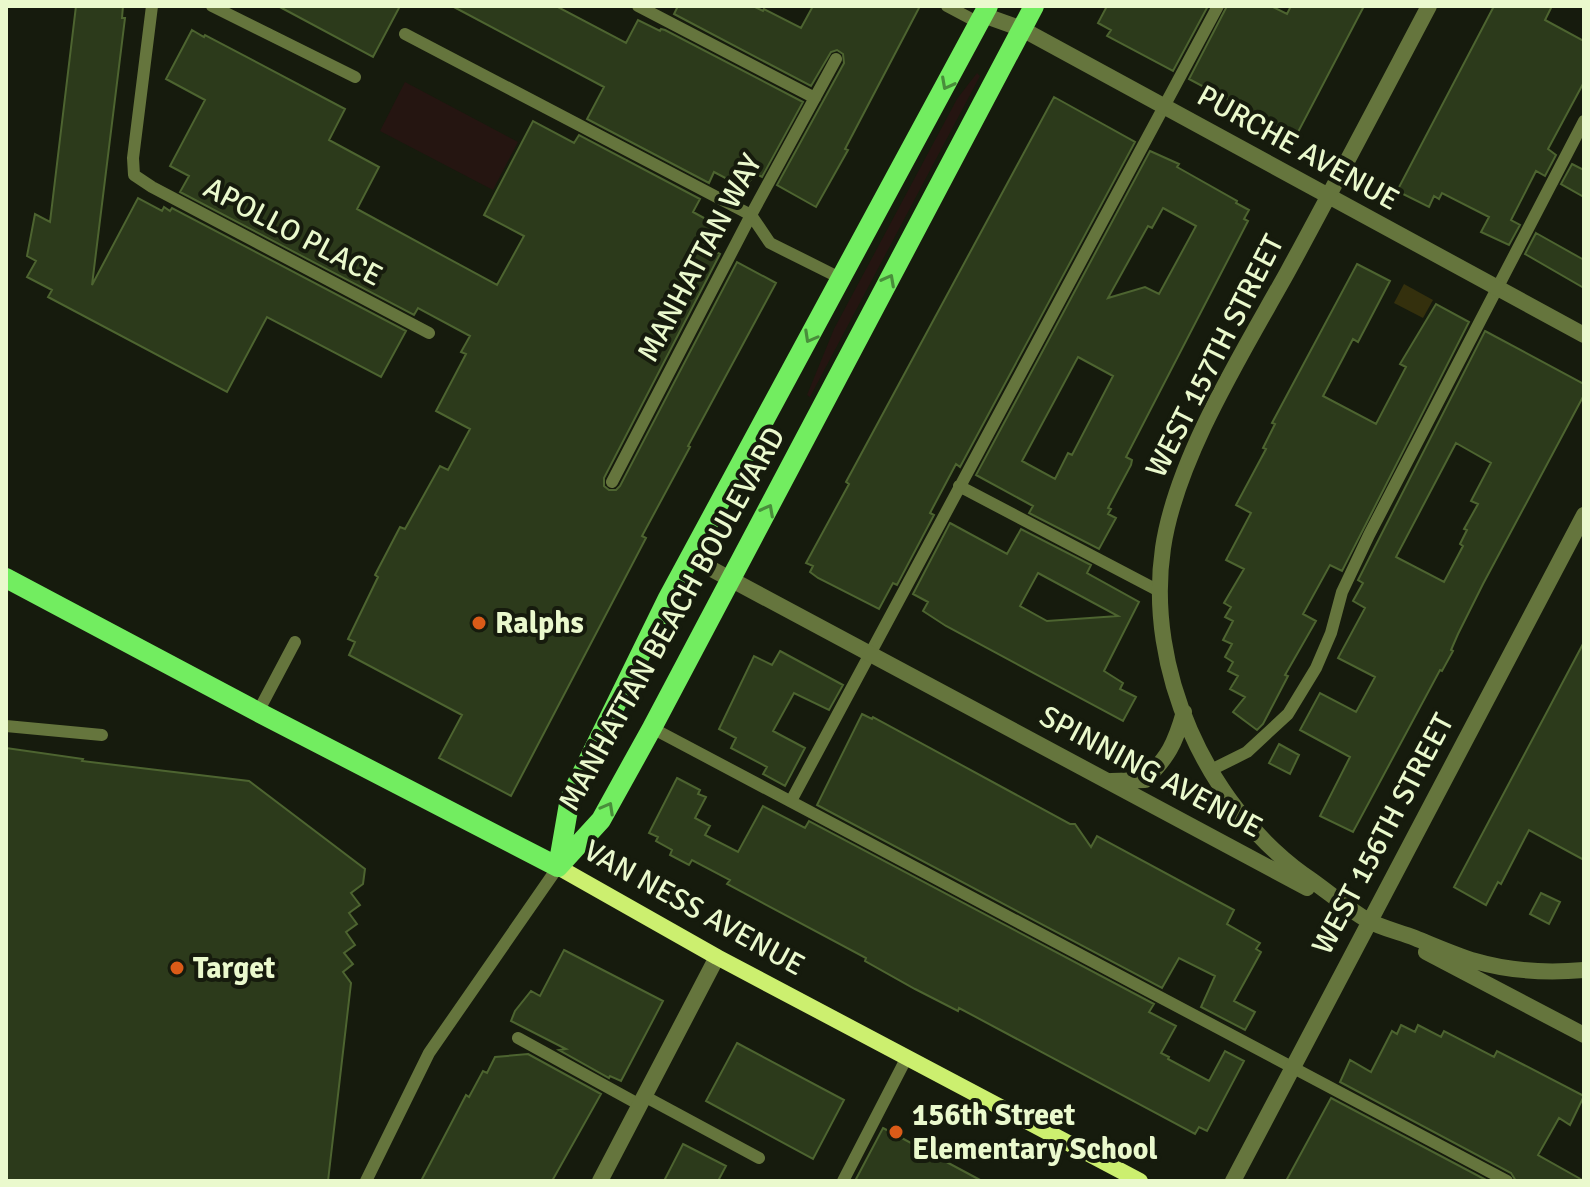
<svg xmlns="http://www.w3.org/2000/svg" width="1590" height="1187" viewBox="0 0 1590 1187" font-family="Signika,sans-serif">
<rect width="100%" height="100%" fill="#161b0d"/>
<path fill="#251511" d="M977 73 980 76 810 397 807 395 834 329 957 99Z
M405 82 518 142 493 190 380 131Z"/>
<path fill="#34300d" d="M1404 284 1433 300 1423 318 1394 303Z"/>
<path fill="#2c3a1b" stroke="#4d6430" stroke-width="2" fill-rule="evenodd" d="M76 6H123L122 18H125L92 285 138 198 162 211 164 207 170 211 172 208 406 331 381 377 267 317 227 392 48 297 52 290 27 277 36 261 27 256 35 214 50 222Z
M278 6H400L373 57Z
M452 6H556L626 43 638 20 660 31 661 29 665 30 803 102 762 177 754 173 746 189 714 172 709 183 587 119 604 87Z
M678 6H753L763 11 764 9 801 28 813 6H920L845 149 848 150 816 207 777 185 844 63 843 54 837 50 831 52 811 86 674 14Z
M1107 6H1208L1173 71 1107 36 1111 30 1098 23Z
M1227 6H1271L1287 14 1291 6H1364L1296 136 1189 79Z
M1494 6H1552L1545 20 1584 41V82L1548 149 1556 155 1545 176 1536 171 1511 220 1520 225 1509 245 1481 232 1489 217 1442 193 1439 199 1434 196 1429 207 1397 191Z
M192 30 204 37 205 35 345 109 329 140 379 167 357 209 497 285 524 236 484 215 533 121 574 143 579 135 700 199 693 212 715 224 708 236 718 241 713 250 720 254 604 478V486L609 490H616L620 486 737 262 776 283 688 446 690 447 642 536 646 538 511 796 439 758 462 715 349 655 355 642 348 639 378 577 375 575 400 527 405 529 440 466 448 470 470 429 436 411 466 354 461 352 470 336 418 308 414 315 180 192 189 176 170 166 205 100 166 79Z
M1054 97 1135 142 960 467 956 464 930 513 934 515 897 585 893 583 879 609 818 578 810 572 813 566 806 563 849 484 846 482Z
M1150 151 1179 164 1177 167 1237 201 1236 203 1249 210 1244 219 1248 221 1126 457 1132 460 1131 465 1108 508 1111 509 1108 514 1116 518 1099 549 1029 513 1033 506 976 475ZM1163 208 1196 226 1159 294 1145 287 1108 298 1148 226 1152 228ZM1078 357 1113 376 1072 455 1068 453 1055 479 1022 461Z
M1572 164 1584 170V197L1561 184Z
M1536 233 1584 260V288L1525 254Z
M1357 264 1390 281 1358 342 1353 339 1323 396 1376 424 1406 367 1400 364 1436 304 1469 322 1342 571 1330 565 1303 614 1316 621 1285 675 1288 676 1263 724 1257 730 1233 712 1245 697 1230 689 1238 676 1228 671 1233 662 1225 657 1232 644 1223 640 1233 621 1225 617 1231 607 1224 603 1244 569 1226 560 1251 513 1236 505 1266 449 1263 448 1275 424 1272 423Z
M1485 331 1584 384V395L1483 584 1458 634 1451 650 1453 651 1442 671 1440 670 1353 832 1320 816 1350 757 1300 730 1320 693 1356 712 1375 677 1338 658 1365 608 1353 601 1363 583 1358 580ZM1456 443 1491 463 1471 501 1478 504 1464 529 1467 530 1460 544 1463 546 1444 582 1396 557Z
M950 523 1007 554 1021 529 1091 565 1087 573 1139 602 1104 671 1123 683 1120 689 1136 697 1123 721 946 626 923 611 928 602 913 594ZM1038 573 1118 616 1047 621 1020 606Z
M1584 642V860L1529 830 1501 884 1498 882 1486 905 1454 887Z
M780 651 843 685 829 710 794 693 773 731 805 748 785 786 763 774 767 767 731 748 736 738 719 729 754 656 772 665Z
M862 714 872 719 873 717 1070 824H1075L1091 847 1097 836 1234 910 1227 924 1260 943 1256 949 1261 952 1234 1001 1255 1012 1245 1030 1201 1007 1215 976 1179 958 1162 988 817 805Z
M1279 744 1299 755 1290 774 1269 763Z
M6 748 83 759 82 761 249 781 365 869 363 884 351 893 360 905 349 913 357 924 346 932 355 945 344 953 353 964 343 972 351 983 328 1181H6Z
M677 778 700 790 698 794 706 797 695 818 710 826 705 835 738 852 763 806 805 828 809 821 1154 1004 1149 1012 1176 1026 1161 1053 1169 1057 1168 1059 1209 1081 1225 1051 1244 1061 1207 1131 1199 1127 1195 1134 959 1008 958 1011 915 989 865 961 866 958 727 884 730 880 692 860 689 865 670 855 672 850 656 841 658 837 649 833Z
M1541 893 1560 902 1549 924 1530 914Z
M564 950 663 1001 621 1081 610 1076 609 1078 559 1050 566 1049 511 1021 515 1011 531 991 540 996Z
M1401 1025 1415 1032 1418 1025 1441 1037 1444 1031 1494 1057 1497 1051 1584 1096 1570 1125 1559 1118 1538 1155 1584 1181H1516L1511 1173 1340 1082 1350 1060 1371 1072 1392 1031 1397 1034Z
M737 1043 844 1100 813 1159 706 1101Z
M528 1054 601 1094 552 1181H421L466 1095 469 1097 483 1071 487 1073 495 1057Z
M1331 1098 1488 1181H1286Z
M883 1128 982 1181H855Z
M683 1144 726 1166 718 1181H664Z"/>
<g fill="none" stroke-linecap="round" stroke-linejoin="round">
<path stroke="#65753d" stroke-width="12" d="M152 6 133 158 134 175 152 187 429 333
M212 6 355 77
M638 6 815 98
M947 6 979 23
M405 34 751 215 770 243 842 279
M612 482 751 215 836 59
M959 486 1159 591
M258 712 295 642
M6 726 102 735
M652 728 1507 1181
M1211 770 1247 752 1288 714 1316 668 1331 633 1342 592 1369 535 1584 121
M791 801 1218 6
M518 1038 640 1105
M644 1096 759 1158
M366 1181 429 1053 558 867
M843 1181 907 1057"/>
<path stroke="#65753d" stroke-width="16" d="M1429 6C1382 95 1335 185 1287 273 1243 352 1176 459 1163 548 1145 669 1206 804 1304 875 1325 889 1345 907 1367 920 1381 928 1400 932 1415 938 1435 946 1455 955 1475 961 1509 971 1549 973 1584 970
M983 15 1022 29 1584 335
M691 558 1307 888
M1111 781 1145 780C1168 757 1175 744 1184 712
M1426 952 1584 1035
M600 1181 717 957
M1233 1181 1584 515"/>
<path stroke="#ccef6f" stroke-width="16" d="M558 867 717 957 1140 1181"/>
<path stroke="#72ed60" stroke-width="20" d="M6 578 258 712 558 867
M558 867 601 820 652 728 1034 6
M558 867 570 798 668 598 988 6"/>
</g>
<defs><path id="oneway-chevron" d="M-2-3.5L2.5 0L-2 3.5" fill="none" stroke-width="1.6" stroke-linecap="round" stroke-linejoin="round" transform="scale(2)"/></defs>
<g stroke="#498e3b">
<use href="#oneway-chevron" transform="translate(947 84) rotate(118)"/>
<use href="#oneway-chevron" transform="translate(889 280) rotate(-62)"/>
<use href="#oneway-chevron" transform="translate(810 337) rotate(119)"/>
<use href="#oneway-chevron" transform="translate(768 510) rotate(-62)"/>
<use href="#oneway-chevron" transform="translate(608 808) rotate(-61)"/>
</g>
<g fill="#da5b18" stroke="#161b0d" stroke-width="3">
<circle cx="479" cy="623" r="8"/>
<circle cx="177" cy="968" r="8"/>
<circle cx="896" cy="1132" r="8"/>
</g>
<g text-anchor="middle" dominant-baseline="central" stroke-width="8" stroke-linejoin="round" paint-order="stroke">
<g font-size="30" fill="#eaf9cd" stroke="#161b0d">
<text transform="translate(1298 148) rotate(29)">PURCHE AVENUE</text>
<text transform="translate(293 232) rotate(28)">APOLLO PLACE</text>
<text transform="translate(700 258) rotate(-62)">MANHATTAN WAY</text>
<text transform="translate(1215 356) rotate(-63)">WEST 157TH STREET</text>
<text transform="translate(672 619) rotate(-61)">MANHATTAN BEACH BOULEVARD</text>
<text transform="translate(1151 772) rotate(28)">SPINNING AVENUE</text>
<text transform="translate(1383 834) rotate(-62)">WEST 156TH STREET</text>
<text transform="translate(694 908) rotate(29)">VAN NESS AVENUE</text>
</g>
<g font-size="30" font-weight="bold" fill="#eaf9cd" stroke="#161b0d" text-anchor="start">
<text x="495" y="623">Ralphs</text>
<text x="193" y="968">Target</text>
<text x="912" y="1115">156th Street<tspan x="912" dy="34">Elementary School</tspan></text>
</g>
</g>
<rect width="1590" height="1187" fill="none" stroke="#eaf9cd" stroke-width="16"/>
</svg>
